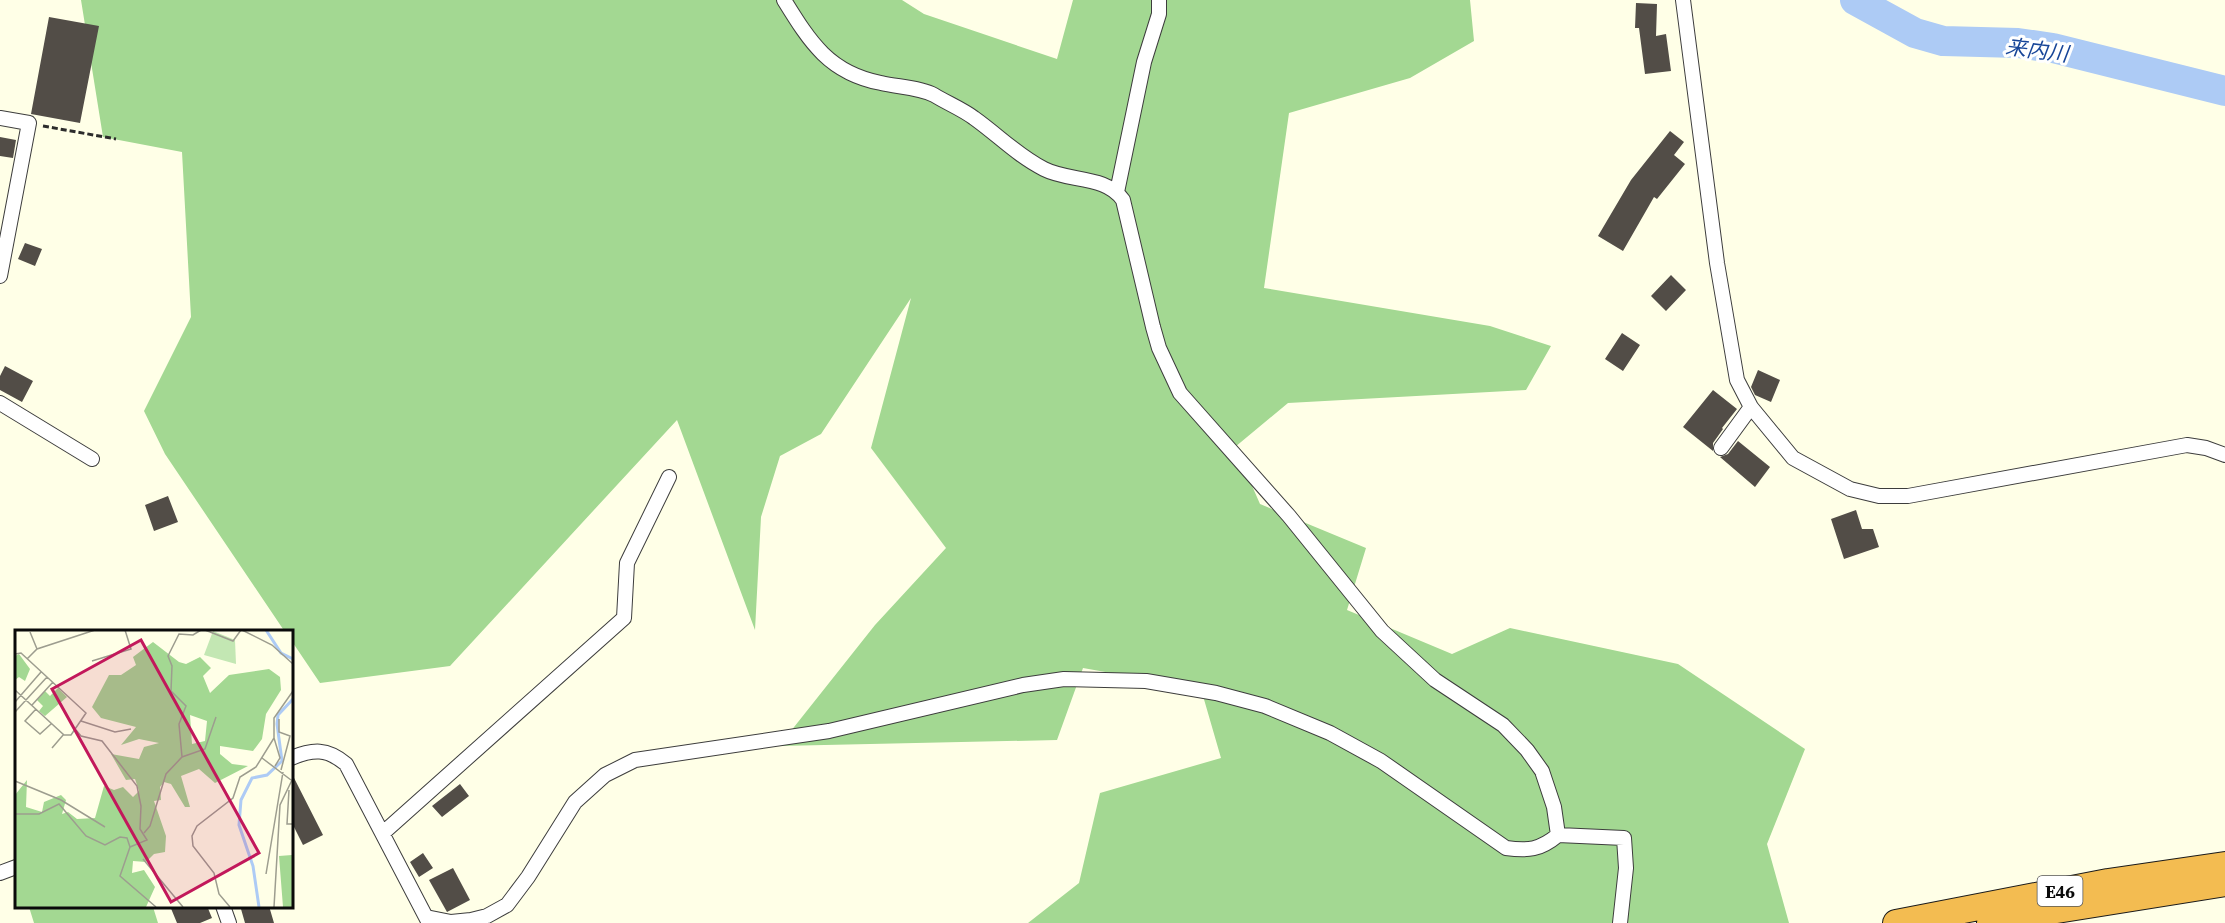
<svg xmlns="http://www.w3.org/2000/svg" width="2225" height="923" viewBox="0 0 2225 923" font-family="'Source Serif 4','Noto Sans JP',serif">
<rect width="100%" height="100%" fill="#ffffe7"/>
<path fill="#a3d892" d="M81 0H902L924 14 1057 59 1073 0H1470L1474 41 1410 78 1289 113 1264 288 1490 326 1551 346 1526 390 1288 403 1235 447 1260 504 1366 548 1347 610 1452 654 1510 628 1678 664 1805 749 1767 844 1789 923H1028L1079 883 1100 793 1221 758 1201 689 1083 668 1057 740 779 746 875 625 946 548 871 448 911 298 821 434 780 456 761 517 755 630 677 420 450 666 320 683 291 640V632H285L165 454 144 411 191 317 182 152 103 137Z
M29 907H153L158 923H34Z"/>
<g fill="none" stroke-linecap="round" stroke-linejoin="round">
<path stroke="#adcbf5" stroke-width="30" d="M1855 0 1915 33 1943 41 2018 43 2053 48 2225 91"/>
</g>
<path fill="#524d47" d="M1636 3 1657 4 1656 36 1666 34 1671 71 1645 74 1639 28H1635Z
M49 17 99 26 80 123 31 114Z
M1670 131 1684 142 1674 155 1685 164 1657 199 1654 197 1623 251 1598 236 1631 180Z
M0 137 16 140 13 158 0 156Z
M25 243 42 249 35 266 18 259Z
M1671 275 1686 290 1666 311 1651 296Z
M1622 333 1640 345 1623 371 1605 359Z
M5 366 33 381 22 402 0 390V376Z
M1758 370 1780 380 1771 402 1755 395 1751 387Z
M1713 390 1737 409 1722 428 1723 429 1713 443V451L1683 427Z
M1738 441 1770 467 1755 487 1720 457 1728 454Z
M168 496 178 522 154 531 145 505Z
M1856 510 1862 529H1873L1879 547 1844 559 1831 519Z
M291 772 323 835 303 845 291 821Z
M460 784 469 796 442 817 432 806Z
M423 853 433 868 419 877 410 862Z
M453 868 470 900 447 912 429 880Z
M170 906H207L212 918 200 923H177Z
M251 906H269L274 923H245L241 909Z"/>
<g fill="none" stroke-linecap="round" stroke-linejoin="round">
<g stroke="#3d3d3d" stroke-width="16">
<path id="minor" d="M784 0C810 42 829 73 881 83 897 87 919 87 934 95 947 103 962 109 974 118 998 135 1018 156 1044 169 1069 182 1106 175 1123 200L1153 327 1159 348 1180 393 1289 516 1382 631 1435 680 1503 725 1527 750 1542 771 1554 807 1558 835
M1683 0 1717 263 1737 380 1751 407 1793 458 1850 489 1879 496H1908L2187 445 2206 448 2225 455
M0 118 29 123 0 276
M1117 192 1144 62 1159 14V0
M0 403 92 459
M1721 448 1751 407
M291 758C313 749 327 748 346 764L429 923
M383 833 624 618 627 563 669 477
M0 873 16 867
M223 906 229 923
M426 917 451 922 471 920 487 916 507 905 528 877 575 802 605 775 635 760 829 731 1023 685 1064 679 1146 681 1216 693 1265 706 1330 733 1381 761 1506 848C1528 851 1540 850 1558 835L1624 838 1626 868 1620 923"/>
</g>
<g stroke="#1b1b1b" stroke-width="28">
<path id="motorway" d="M1896 923 2108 882 2225 865
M1990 923 2050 911 2225 883"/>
</g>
<path stroke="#2c2c2c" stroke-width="3" stroke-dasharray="6 3" stroke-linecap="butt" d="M43 126 116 139"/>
<use href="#minor" stroke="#fff" stroke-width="14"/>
<use href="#motorway" stroke="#f3bc51" stroke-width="26"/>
</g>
<g text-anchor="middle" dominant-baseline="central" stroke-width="6" stroke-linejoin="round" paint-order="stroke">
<rect fill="#fff" stroke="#545454" stroke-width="1.5" x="2037.5" y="876" width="45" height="30" rx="4.5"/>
<g font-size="18" font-weight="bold" fill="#0a0a0a">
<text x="2060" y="891">E46</text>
</g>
<g font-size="21" font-style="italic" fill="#174598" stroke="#fff">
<text transform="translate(2037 50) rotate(7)">来内川</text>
</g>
</g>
<g transform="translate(15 630)">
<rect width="278" height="278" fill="#ffffe7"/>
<path d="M198 1 220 10 221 34 189 25Z" fill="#c3e7b3"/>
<path d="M138 12 164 32 171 34 185 27 196 38 188 46 195 63 214 45 254 39 265 47 266 60 251 84 247 109 238 121 205 116V124L217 134 233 136 200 153 184 139 166 146 175 177H170L156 154 149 152 145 157 146 170 139 171 151 206 150 222 139 224 131 232 118 231 117 243 129 240 140 257 131 277H0V165L12 150 11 177 27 182 29 172 46 165 51 170 47 184 53 182 62 189 80 188 89 156 99 160 108 157 118 167 124 161 120 149 111 150 96 124 124 129 129 117 144 113 124 109 106 115 121 97 86 88 77 77 94 45H106L121 35 118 27ZM175 85 192 91 190 111 177 114ZM4 24 15 39 10 51 4 47 0 50V26ZM43 58 52 67 30 86 24 81 28 76 22 70 30 61 35 66ZM277 225V277H268L264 226Z" fill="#a3d892" fill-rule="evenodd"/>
<path fill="none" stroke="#adcbf5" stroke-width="3" d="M251 0 266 23 278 29M244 277 238 236 224 195 226 170 237 148 252 145 267 131 262 94 263 85 278 69"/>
<path fill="none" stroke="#9d9d8f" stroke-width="1.5" d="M190 0 218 11 226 0M227 0 257 15 278 34M15 2 22 19M0 24 6 23 71 83 56 105H49L0 60M12 29 22 19 80 0M77 31 116 19 110 0M0 72 26 42M17 75 38 52M21 79 10 91 25 104 36 94M0 82 32 47M264 89V102L275 106 266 140M66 91 100 102 116 99M61 100 66 106 87 111 122 156 126 176 125 199 132 210 115 217M37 118 49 104M167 127 164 94 171 76 156 61 157 36 153 26 164 4 178 5 186 0M247 128 276 150M260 136 265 128 259 108V88L278 61M0 151 46 170 90 197M274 160 272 194H278M0 184H24L44 174 71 206 90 215 105 207 112 208 115 217 105 246 141 277M129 203 135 196 151 144 167 127 190 119 201 87M128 229 168 277M251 244 268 142M215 277 204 264 199 243 178 216 177 206 182 196 218 168 225 147 241 137 259 108M259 277 265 175 278 148"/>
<path fill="#c2185b" fill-opacity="0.15" stroke="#c2185b" stroke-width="3" d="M126 10 244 223 156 272 37 59Z"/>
<rect width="278" height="278" fill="none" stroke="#0a0a0a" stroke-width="3"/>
</g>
</svg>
